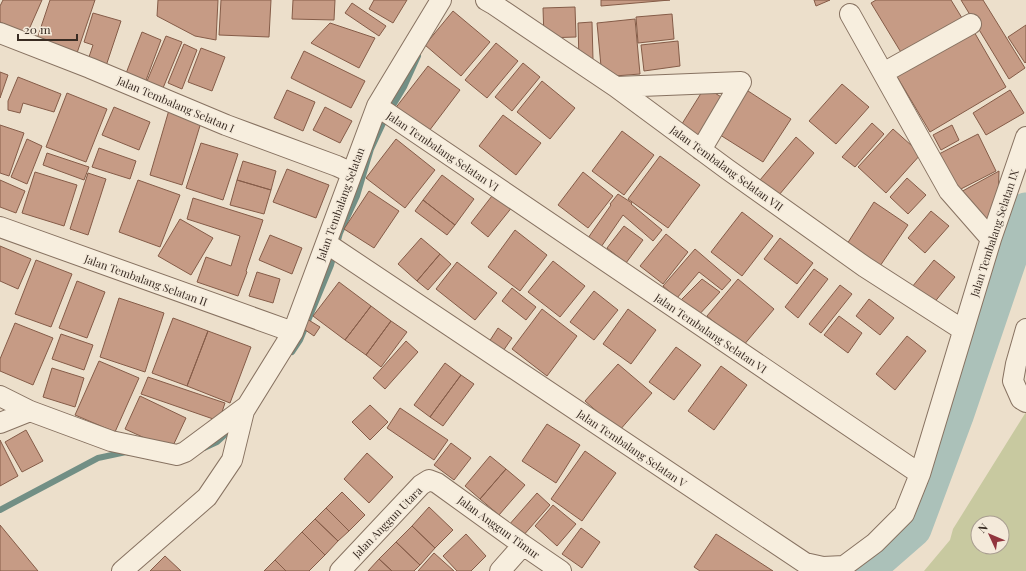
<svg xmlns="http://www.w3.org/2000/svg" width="1026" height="571" viewBox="0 0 1026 571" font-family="'Playfair Display',serif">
<rect width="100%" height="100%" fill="#ecdfcb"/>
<path fill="#c8c9a0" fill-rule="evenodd" d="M1026 412V571H924L950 540 953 529ZM978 523H1002V547H978Z"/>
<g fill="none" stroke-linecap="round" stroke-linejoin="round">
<path stroke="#728f85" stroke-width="6" d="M292 352 300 340 331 265 340 233 357 196 371 149 385 119 404 87 418 56
M204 448 217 442 229 431
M0 510 98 458 126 452 129 453"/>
<path stroke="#abc1b9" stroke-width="35" d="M866 571 914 529 956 416 1026 210"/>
</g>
<path fill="#c69b85" stroke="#855c48" d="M3 0H42L27 34 0 22V6Z
M50 0H95L77 53 37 39Z
M158 0H218L216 40 195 36 157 16Z
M221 0H271L269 37 219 35Z
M293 0H335L334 20 292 19Z
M374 0H407L393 23 369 9Z
M601 0H670L601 6Z
M814 0H830L816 6Z
M876 0H951L962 18 902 54 871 3Z
M961 0H983L1025 68 1009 79Z
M352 3 386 26 379 36 345 13Z
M575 7 576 37 544 38 543 8Z
M453 11 490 42 461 76 425 45Z
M93 13 121 21 106 66 88 60 93 45 84 42Z
M672 14 674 39 638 43 636 17Z
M635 19 640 74 602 77 597 23Z
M592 22 593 60 579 61 578 23Z
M330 23 375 38 359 68 311 43Z
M1026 25V62L1025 63 1008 37Z
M973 30 1006 87 930 132 896 75Z
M142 32 161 40 145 83 125 76Z
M166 36 182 42 163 88 147 81Z
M678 41 680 66 644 71 641 45Z
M496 43 518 61 487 98 465 80Z
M184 44 197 50 182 89 168 83Z
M201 48 225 57 212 91 188 82Z
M304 51 365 81 351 108 291 78Z
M523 63 540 77 512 111 495 97Z
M428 66 460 90 426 135 394 110Z
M0 72 8 75 0 98Z
M18 77 61 94 54 112 23 103 20 113 8 110V101Z
M542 81 575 108 550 139 517 112Z
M842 84 869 107 836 144 809 121Z
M705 87 731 103 706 143 680 127Z
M745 89 791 119 763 162 717 133Z
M287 90 315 102 303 131 274 118Z
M1010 90 1024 113 986 135 973 113Z
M67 93 107 109 86 162 46 147Z
M114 107 150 122 139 150 102 135Z
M325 107 352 121 340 143 313 130Z
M169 110 202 119 182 185 150 175Z
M503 115 541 143 516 175 479 146Z
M872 123 884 134 855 167 842 157Z
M0 125 24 133 9 176 0 173Z
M952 125 959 140 941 150 933 135Z
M893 129 921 154 886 193 858 167Z
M622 131 654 155 624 195 592 171Z
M978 134 996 171 957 191 939 154Z
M796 137 814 153 779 195 760 180Z
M27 139 42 146 27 184 11 177Z
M396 139 435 170 405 208 366 178Z
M201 143 238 154 223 200 186 188Z
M99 148 136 161 130 179 92 167Z
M47 153 89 167 84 180 43 165Z
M660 156 700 185 668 228 628 199Z
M243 161 276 171 271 190 237 180Z
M287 169 329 185 316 218 273 202Z
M999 171 998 206 987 223 959 193Z
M35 172 77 185 64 226 22 213Z
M583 172 613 196 588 228 558 205Z
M88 173 106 179 88 235 70 229Z
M442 175 474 199 455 225 423 200Z
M907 178 926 195 908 214 890 197Z
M0 180 25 191 16 213 0 207Z
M138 180 180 195 160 247 119 232Z
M237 180 271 190 264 214 230 205Z
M369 191 399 211 374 248 344 229Z
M495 192 513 206 488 237 471 223Z
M618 194 632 203 631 204 662 230 653 241 623 215 601 247 588 238 611 205 610 204Z
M193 198 263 220 246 271 247 272 238 296 197 282 206 257 231 266 240 236 187 219Z
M423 200 455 225 447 235 415 211Z
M874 202 908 225 880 266 847 244Z
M931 211 949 226 925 253 908 238Z
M742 212 773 236 742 276 711 252Z
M180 219 213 238 191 275 158 256Z
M624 226 643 240 626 263 607 248Z
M515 230 547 255 520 291 488 267Z
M666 234 688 252 663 284 640 266Z
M270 235 302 248 292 274 259 260Z
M421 238 440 254 417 281 398 264Z
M780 238 813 263 797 284 764 259Z
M0 246 31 259 18 289 0 281Z
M695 249 731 280 722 290 699 272 677 298 663 286Z
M440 254 451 264 428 290 417 281Z
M36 260 72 274 51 327 15 314Z
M934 260 955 277 933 304 912 287Z
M553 261 585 286 560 317 528 292Z
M457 262 497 293 475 320 436 289Z
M814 269 828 279 798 318 785 307Z
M257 272 280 279 273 303 249 296Z
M702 279 720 292 696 318 680 301Z
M738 279 774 309 743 346 707 316Z
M77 281 105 292 87 338 59 328Z
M339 282 371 306 345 340 313 316Z
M840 285 852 294 821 333 809 324Z
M512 288 536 307 526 320 502 301Z
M594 291 618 310 594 340 570 322Z
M119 298 164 313 145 372 100 357Z
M869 299 894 318 880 335 856 316Z
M371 306 391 321 366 355 345 340Z
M542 309 577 336 547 376 512 349Z
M628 309 656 330 631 364 603 344Z
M839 316 862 333 848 353 824 335Z
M173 318 208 331 187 386 152 373Z
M307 319 320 327 314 336 301 327Z
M391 321 407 332 381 367 366 355Z
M15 323 53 338 33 385 0 371V359Z
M498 328 512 338 501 354 487 345Z
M208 331 251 347 230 403 187 386Z
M61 334 93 345 84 370 52 359Z
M907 336 926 351 895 390 876 374Z
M406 341 418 352 385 389 373 378Z
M676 347 701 365 674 400 649 382Z
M99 361 139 378 115 432 75 415Z
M445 363 461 375 430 417 414 405Z
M618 364 652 393 619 431 585 401Z
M721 366 747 385 714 430 688 411Z
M52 368 84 378 75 407 43 397Z
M461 375 474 384 443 426 430 417Z
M148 377 225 403 219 421 141 394Z
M140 396 186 418 171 450 125 429Z
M370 405 388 422 370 440 352 422Z
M400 408 448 440 434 460 387 428Z
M547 424 580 445 556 483 522 461Z
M26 430 43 461 22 472 5 442Z
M0 440 18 476 0 486Z
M451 443 471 458 454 480 434 465Z
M585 451 616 473 582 521 551 499Z
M367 453 393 477 369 503 344 479Z
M490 456 506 469 480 499 465 486Z
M506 469 525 485 499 515 480 499Z
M342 492 365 515 349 531 326 508Z
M537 493 550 505 522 537 508 526Z
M553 505 576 524 557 546 535 526Z
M429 507 453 530 435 548 412 526Z
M326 508 349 531 338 541 315 519Z
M315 519 338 541 325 555 302 532Z
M0 525 38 571H0Z
M412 526 435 548 420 565 396 542Z
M581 528 600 542 582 568 562 554Z
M302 532 325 555 309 571H286L275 560Z
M466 534 486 556 471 571H457L443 556Z
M716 534 773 571H700L694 567Z
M396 542 420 565 414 571H392L379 559Z
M434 553 454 571H418Z
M165 556 181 571H150Z
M379 559 392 571H368Z
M275 560 286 571H264Z"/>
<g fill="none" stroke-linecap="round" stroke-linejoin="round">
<g stroke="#877261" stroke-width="22">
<path id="minor" d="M486 0 493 4 616 87 727 169 865 267 963 330
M850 14 949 191 991 239
M0 33 90 68 226 125 337 166 352 173
M883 73 971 24
M616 87 741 82 701 150
M377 106 920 474 991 239 1026 137
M0 227 293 332
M326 243 805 563 823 567 844 566 875 543 904 514 920 474
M1026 329 1016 364 1013 381 1021 399 1026 402
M0 396 30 411 111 441 177 455 185 452 247 406
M0 423 30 411
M122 571 207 497 232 460 244 411 293 332 377 106 441 0
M340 571 421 485 429 480 437 483 523 545 561 571
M500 571 523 545"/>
</g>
<use href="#minor" stroke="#f7eede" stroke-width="20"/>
</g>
<g text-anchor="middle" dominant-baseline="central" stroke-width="3" stroke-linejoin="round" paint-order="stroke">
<g font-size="11" fill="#392c23" stroke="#f4eada">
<text transform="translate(176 104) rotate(23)">Jalan Tembalang Selatan I</text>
<text transform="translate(443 151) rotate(34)">Jalan Tembalang Selatan VI</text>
<text transform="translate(727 168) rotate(36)">Jalan Tembalang Selatan VII</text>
<text transform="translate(340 204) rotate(-70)">Jalan Tembalang Selatan</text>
<text transform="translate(994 233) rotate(-72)">Jalan Tembalang Selatan IX</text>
<text transform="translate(146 280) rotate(20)">Jalan Tembalang Selatan II</text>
<text transform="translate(711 333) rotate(34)">Jalan Tembalang Selatan VI</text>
<text transform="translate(632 448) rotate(34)">Jalan Tembalang Selatan V</text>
<text transform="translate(387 522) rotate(-46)">Jalan Anggun Utara</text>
<text transform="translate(499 527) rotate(36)">Jalan Anggun Timur</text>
</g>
</g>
<g transform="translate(990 535) rotate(314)"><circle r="19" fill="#f4eada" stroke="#a99e91"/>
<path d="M0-3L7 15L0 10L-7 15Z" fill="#91353d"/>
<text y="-6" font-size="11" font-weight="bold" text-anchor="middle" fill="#392c23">N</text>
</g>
<path d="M18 34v6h59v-6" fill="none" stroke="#392c23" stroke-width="2"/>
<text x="24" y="34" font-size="12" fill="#392c23" stroke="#f4eada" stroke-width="3" paint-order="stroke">20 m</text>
</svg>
